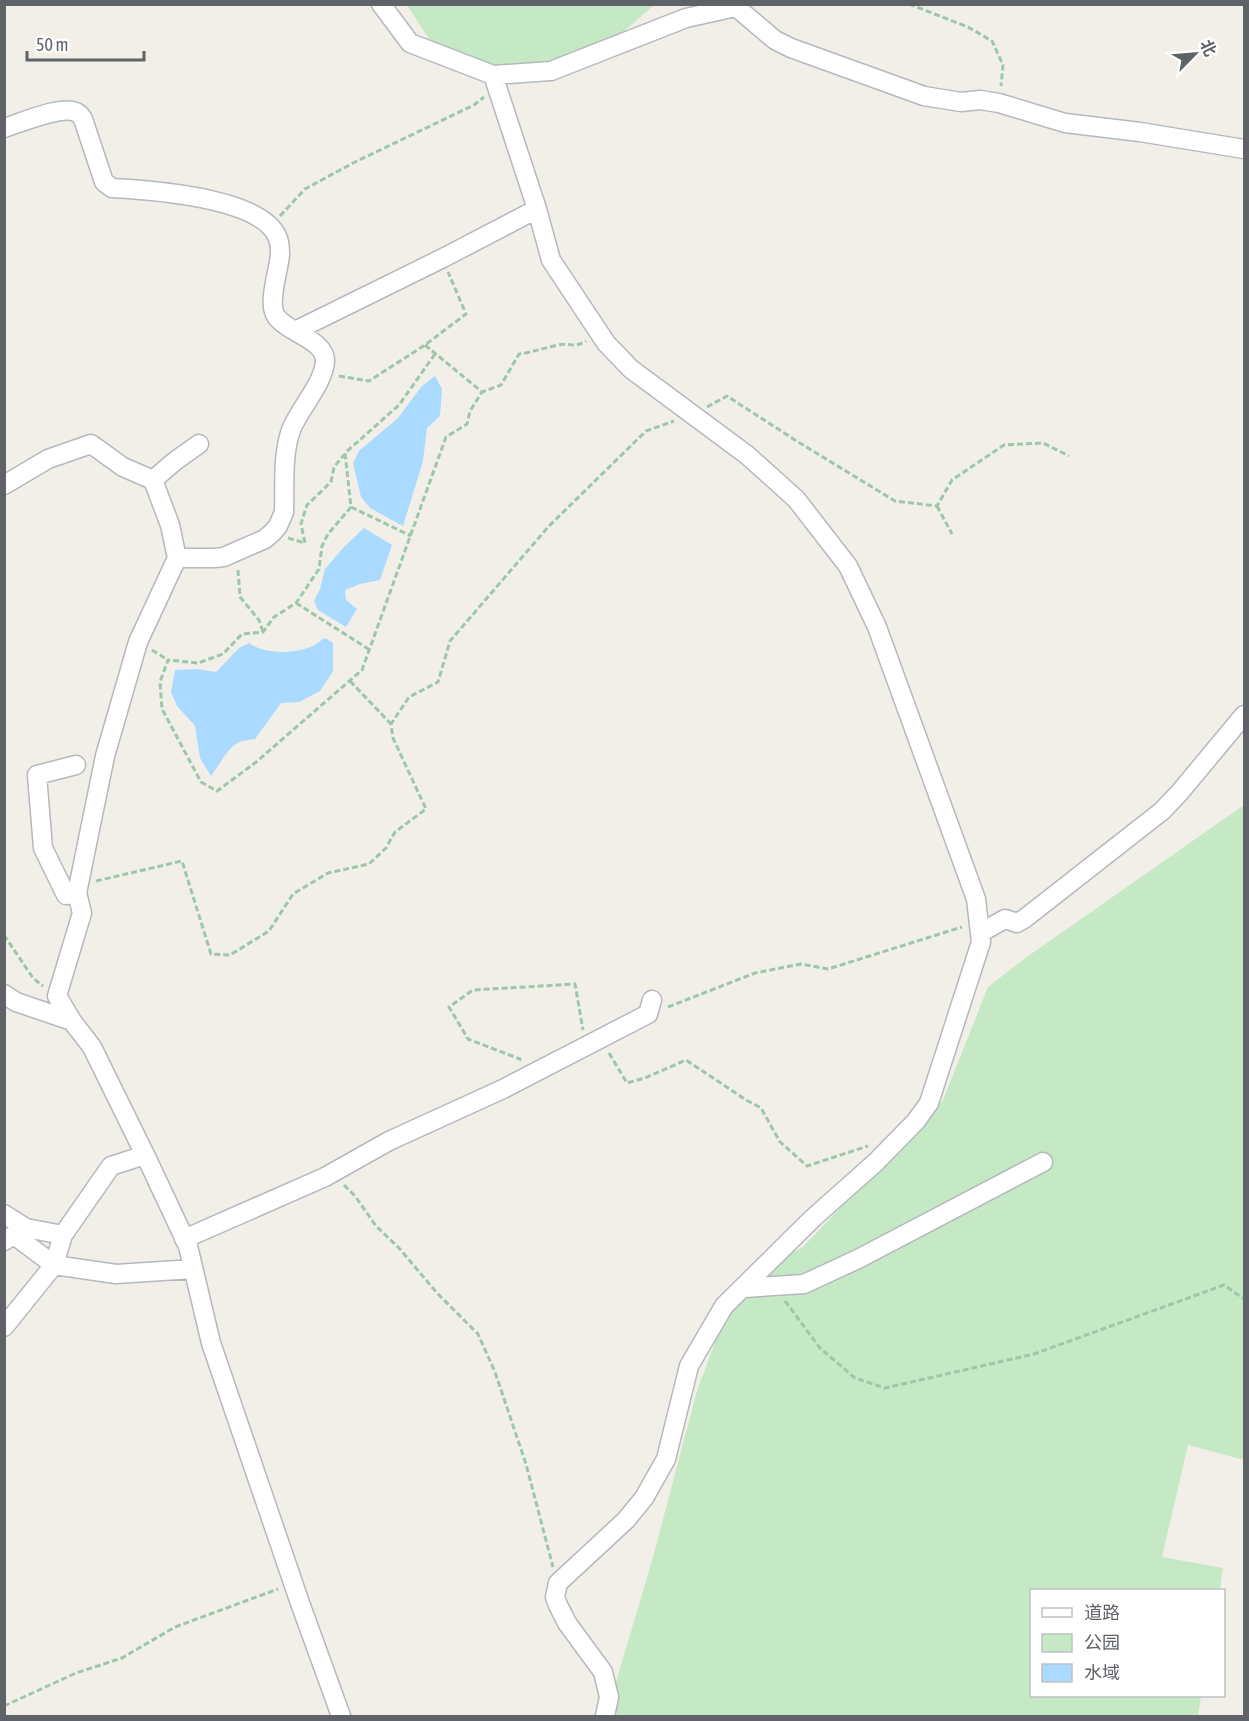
<svg xmlns="http://www.w3.org/2000/svg" width="1249" height="1721" viewBox="0 0 1249 1721" font-family="'Asap Condensed','Noto Sans SC',sans-serif">
<rect width="100%" height="100%" fill="#f1efe8"/>
<path fill="#c5e8c5" d="M407 5H654L605 48 495 80 431 42Z
M1244 805V1460L1188 1445 1162 1557 1223 1568 1220 1590H1032V1696H1201L1198 1716H606L653 1557 697 1391 737 1283 803 1247 943 1100 988 987 1024 959Z"/>
<path fill="#aadaff" d="M435 376 442 389 440 416 427 428 423 461 403 526 370 508 361 497 353 463 359 451 398 418 422 386Z
M364 528 392 545 380 580 360 584 345 590 346 600 357 609 346 627 318 610 314 601 320 589 325 569 344 547Z
M325 638 333 643V671L320 691 299 702 281 703 255 739C251 740 244 740 240 742 228 746 219 766 211 776L200 758 195 726 177 706 171 692 175 670 197 669 216 672 239 648 249 643C265 655 295 654 313 646 317 644 321 640 325 638Z"/>
<g fill="none" stroke-linecap="round" stroke-linejoin="round">
<g stroke="#b5b8bc" stroke-width="21">
<path id="minor" d="M381 4 410 43 493 75 551 71 686 18 736 7 775 40 791 48 924 96 961 102 980 100 999 103 1065 123 1140 132 1244 149
M493 75 537 209 551 260 606 343 631 369 747 455 796 499 848 566 877 627 976 899 981 942 929 1103 916 1121 876 1162 813 1218 724 1306 689 1366 666 1459 644 1498 626 1520 558 1583 555 1597 558 1605 567 1623 603 1672 609 1697 605 1716
M4 128C21 123 60 105 76 112 80 114 81 116 83 119L104 182 112 188C150 190 259 197 277 236 280 242 280 248 280 254 279 270 267 303 276 316 286 332 326 340 325 361 324 383 299 409 291 430 282 455 285 486 284 512L278 526 273 532 265 539 235 552 224 557 214 558H177
M295 331 443 258 537 209
M153 480 175 461 199 444
M4 485 48 459 91 444 123 467 153 480 170 525 177 558 138 642 105 756 77 893 82 913 57 996 72 1021
M76 765 37 775 43 848 66 895 77 893
M980 933 1005 919 1017 923 1024 919 1162 811 1180 792 1244 715
M4 994 16 1002 72 1021 92 1047 148 1161 188 1246 211 1343 300 1603 341 1716
M4 1214 26 1228 63 1235
M184 1239 325 1177 389 1141 503 1089 648 1014 652 1000
M4 1241 14 1235 54 1265 116 1274 193 1269
M744 1288 804 1284 858 1259 1043 1162
M4 1327 54 1265 63 1235 111 1166 145 1155"/>
</g>
<path stroke="#9cc7a9" stroke-width="3" stroke-dasharray="6 3" stroke-linecap="butt" d="M909 4 968 27 992 41 1003 65 1001 86
M280 216 305 189 353 163 474 105 484 97
M425 345 482 392 501 385 519 354C533 352 544 348 558 345 570 342 573 349 586 341
M435 354 399 405 345 453 351 507 328 534 322 546 319 569 296 603 274 617 263 632 242 634 223 654 198 663 168 660 160 682 162 709 201 782 217 791 255 763 362 670 446 437 467 424 470 411 482 392
M339 376 369 381 425 345 466 314 448 272
M707 407 727 396 795 440 895 501 937 506 952 480 1004 445 1043 443 1069 456
M937 506 952 534
M351 507 411 536
M288 538 305 543 301 524 307 505 331 482 334 467 344 455
M238 570 240 597 259 620 263 632
M296 603 370 650
M152 650 168 660
M350 681 391 724
M96 881 182 861 211 954 230 955 269 931 293 894 328 873 369 864 386 848 395 832 426 809 393 738 391 724 409 697 438 682 450 641 549 526 646 431 674 421
M4 935 33 978 43 986
M668 1007 755 973 801 964 828 969 962 927
M609 1053 627 1083 645 1078 686 1060 746 1100 761 1108 780 1142 807 1166 868 1146
M520 1061V1059L468 1039 449 1007 473 990 575 984 583 1030
M344 1185 355 1196 376 1226 399 1248 437 1293 478 1334 495 1372 526 1464 553 1567
M785 1301 820 1348 855 1378 885 1388 1034 1354 1224 1285 1244 1299
M4 1706 76 1673 122 1658 175 1627 278 1589"/>
<use href="#minor" stroke="#fff" stroke-width="18"/>
</g>
<rect width="1249" height="1721" fill="none" stroke="#5f6368" stroke-width="12"/>
<rect x="1030" y="1589" width="195" height="108" fill="#ffffff" stroke="#bfc1c3" stroke-width="1.5"/>
<rect x="1042" y="1608" width="30" height="9" fill="#ffffff" stroke="#bfc1c3" stroke-width="1.5"/>
<text x="1084" y="1619" font-size="18" fill="#5f6368">道路</text>
<rect x="1042" y="1634" width="30" height="18" fill="#c5e8c5" stroke="#bfc1c3" stroke-width="1.5"/>
<text x="1084" y="1649" font-size="18" fill="#5f6368">公园</text>
<rect x="1042" y="1664" width="30" height="18" fill="#aadaff" stroke="#bfc1c3" stroke-width="1.5"/>
<text x="1084" y="1679" font-size="18" fill="#5f6368">水域</text>
<g transform="translate(1195 54) rotate(65)" stroke="#ffffff" stroke-width="4.5" paint-order="stroke">
<path d="M0-4.5L10 22L0 15L-10 22Z" fill="#5f6368"/>
<text y="-9" font-size="16" font-weight="bold" text-anchor="middle" fill="#5f6368">北</text>
</g>
<path d="M27 51v9h117v-9" fill="none" stroke="#5f6368" stroke-width="3"/>
<text x="36" y="51" font-size="18" fill="#5f6368" stroke="#ffffff" stroke-width="4.5" paint-order="stroke">50 m</text>
</svg>
